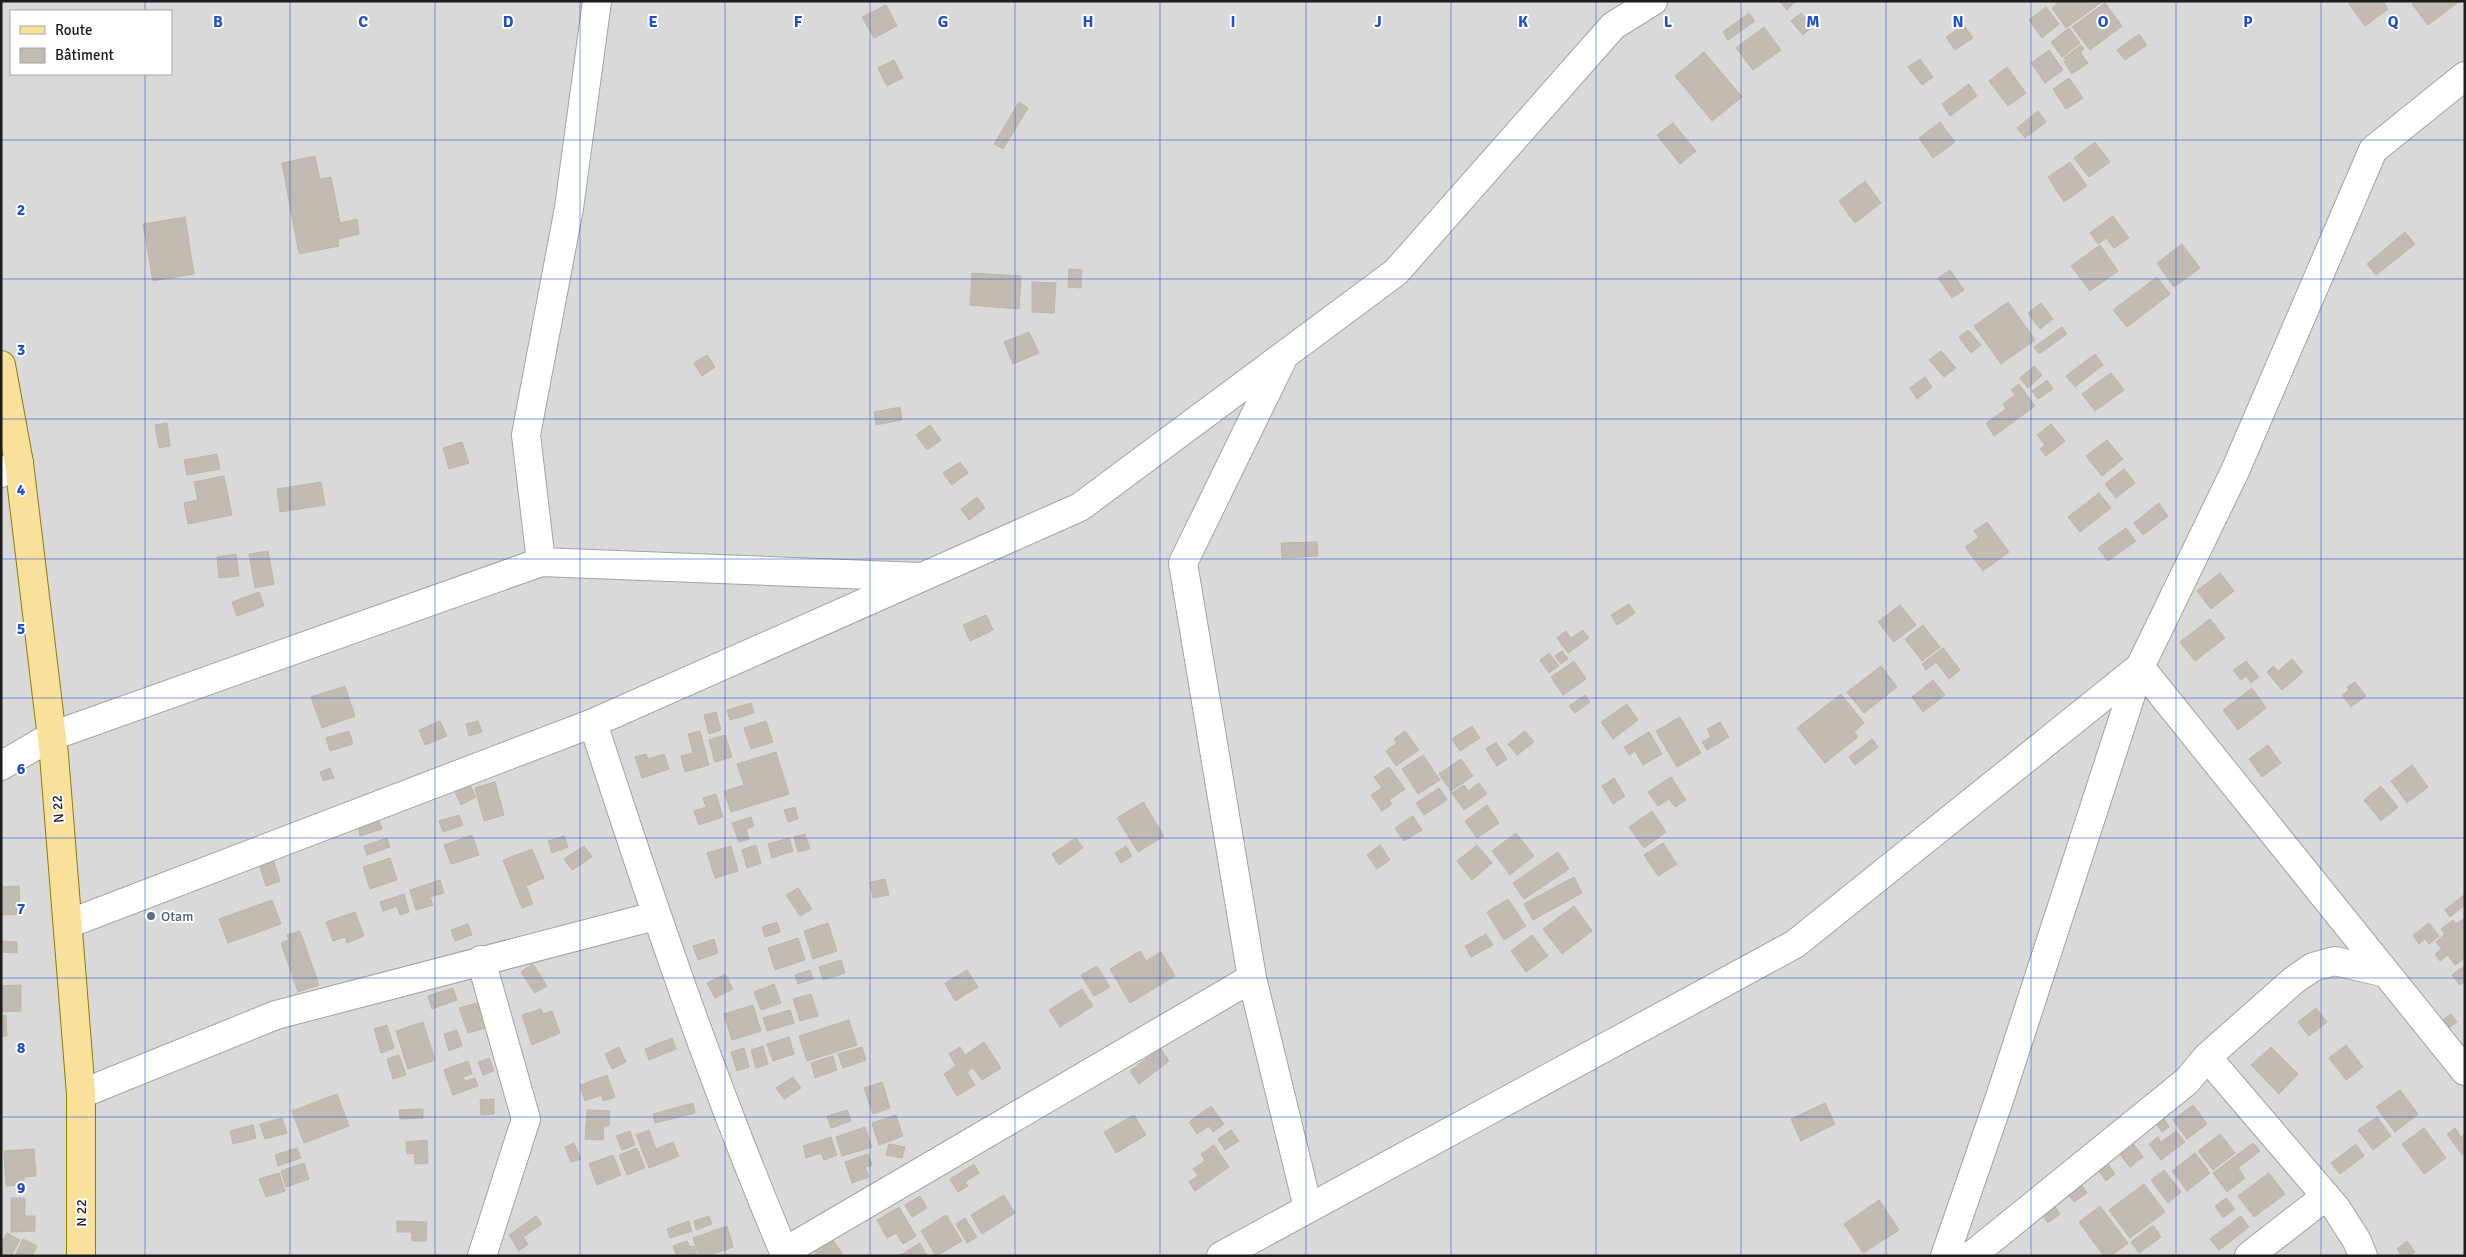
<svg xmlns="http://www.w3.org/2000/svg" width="2466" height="1257" viewBox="0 0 2466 1257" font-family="Signika,sans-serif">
<rect width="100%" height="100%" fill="#edece2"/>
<path fill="#dad9d9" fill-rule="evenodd" d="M1 1H2465V1256H1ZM11 11H171V74H11Z"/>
<path fill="#c2bbb2" stroke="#bfb5a5" d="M1779 1H1796L1787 10Z
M2055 1H2103L2066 28 2052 8 2057 4Z
M2353 1H2383L2388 9 2365 26 2349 4Z
M2417 1H2460L2428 25 2412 4Z
M2105 3 2122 26 2090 50 2072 27Z
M886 5 897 26 874 38 862 17Z
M2046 7 2059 24 2042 38 2029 20Z
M1749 13 1755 21 1728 40 1723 32Z
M1801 13 1812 27 1803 35 1791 21Z
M1964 25 1973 38 1955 50 1946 37Z
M1764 27 1781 50 1753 70 1736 48Z
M2069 28 2080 43 2062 57 2051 42Z
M2139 34 2147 45 2125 60 2117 50Z
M2081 45 2084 49 2080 52 2088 63 2072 74 2064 62 2066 60 2064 58Z
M2049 50 2063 70 2045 83 2031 63Z
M1704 52 1742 97 1712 121 1675 76Z
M1920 59 1933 77 1922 85 1908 67Z
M894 60 903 78 887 86 878 68Z
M2007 67 2026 93 2008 106 1989 81Z
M2069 78 2083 98 2066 109 2053 89Z
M1969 84 1977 96 1950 116 1942 104Z
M1019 102 1028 108 1003 149 994 144Z
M2038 111 2046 122 2025 138 2017 128Z
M1940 122 1955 142 1933 158 1919 138Z
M1673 123 1696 151 1680 164 1657 135Z
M2095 142 2110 162 2089 177 2074 158Z
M315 156 320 179 331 177 340 223 357 219 359 234 338 239 339 246 299 254 282 163Z
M2070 162 2087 186 2064 202 2048 177Z
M1865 181 1881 203 1855 223 1839 201Z
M2113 216 2129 238 2114 248 2106 238 2098 244 2090 233Z
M185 217 194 274 153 281 143 224Z
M2405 232 2415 244 2376 275 2367 264Z
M2182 244 2200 268 2174 287 2157 263Z
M2100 245 2118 271 2090 291 2071 266Z
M1069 269 1082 270 1081 288 1068 287Z
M1950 270 1964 290 1952 298 1938 278Z
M972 273 1021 276 1019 309 970 305Z
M2157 277 2170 294 2127 327 2113 310Z
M1032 282 1056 283 1054 313 1032 312Z
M2008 302 2035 340 2001 364 1974 326Z
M2041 303 2053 319 2040 329 2028 313Z
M2062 327 2067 334 2039 354 2034 347Z
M1968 330 1981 345 1971 353 1959 337Z
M1029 332 1039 353 1013 364 1004 342Z
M1941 351 1956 368 1944 377 1929 360Z
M2095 354 2103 365 2075 387 2066 376Z
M707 355 715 367 702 376 694 363Z
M2034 366 2042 375 2028 388 2020 378Z
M2111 373 2124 390 2095 411 2082 394Z
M1925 377 1932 387 1917 399 1910 388Z
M2047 380 2053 389 2038 399 2032 391Z
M2019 384 2035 406 1994 436 1986 423 2006 409 2003 404 2015 395 2011 390Z
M900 407 902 420 876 425 874 412Z
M167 423 170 446 159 448 155 425Z
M2051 424 2065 441 2046 456 2040 449 2045 445 2037 435Z
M930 425 941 440 927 450 916 435Z
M2107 440 2123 459 2102 476 2086 456Z
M462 442 469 463 449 469 443 448Z
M217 454 220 469 187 475 184 460Z
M960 462 968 473 952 485 943 473Z
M2124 469 2135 483 2116 498 2105 484Z
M224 476 232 515 188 524 184 503 198 500 194 482Z
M321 482 325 505 280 512 277 489Z
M2099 493 2111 508 2080 532 2068 517Z
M977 497 985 508 969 520 961 509Z
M2159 503 2168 516 2143 535 2134 523Z
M1987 522 2009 552 1983 571 1965 547 1979 537 1974 531Z
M2126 528 2136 541 2108 561 2098 548Z
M1317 542 1318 556 1282 558 1281 543Z
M268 551 274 584 255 588 249 554Z
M236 554 239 576 219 578 217 557Z
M2220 573 2234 591 2211 609 2197 591Z
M259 592 264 606 237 616 232 602Z
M1629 604 1635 613 1617 625 1611 615Z
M1900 605 1916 625 1894 642 1878 622Z
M986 615 993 630 970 641 963 625Z
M2210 619 2225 638 2195 661 2180 642Z
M1923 625 1940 647 1922 661 1905 639Z
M1583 630 1589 638 1568 653 1557 638 1566 631 1571 638Z
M1943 648 1960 670 1949 679 1936 662 1926 670 1922 664Z
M1562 651 1568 659 1561 664 1555 656Z
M1549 653 1559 666 1549 673 1540 660Z
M2292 659 2303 672 2282 690 2267 672 2273 666 2278 671Z
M1574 661 1586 679 1563 695 1551 677Z
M2246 661 2259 677 2251 683 2246 676 2241 680 2233 670Z
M1881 666 1897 687 1864 713 1847 692Z
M1933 680 1945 695 1923 712 1912 697Z
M2355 682 2366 696 2351 707 2342 695 2349 690 2347 687Z
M345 686 355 716 322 728 311 697Z
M2252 688 2266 708 2238 730 2223 710Z
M1841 694 1864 723 1854 732 1858 737 1825 763 1797 728Z
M1585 695 1590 702 1575 713 1569 706Z
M751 703 754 713 730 720 727 710Z
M1627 704 1638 720 1613 739 1601 722Z
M716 712 721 730 709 734 704 715Z
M1680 717 1701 753 1677 767 1656 731Z
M440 721 447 736 425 745 419 730Z
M478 721 482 732 469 736 466 724Z
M766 721 773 742 751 749 744 728Z
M1720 722 1729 737 1707 750 1702 742 1711 737 1707 729Z
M1472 726 1480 738 1460 751 1452 739Z
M349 731 353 744 330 751 326 738Z
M700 731 709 765 685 772 681 756 693 753 688 734Z
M1405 731 1419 750 1396 766 1386 751 1397 743 1394 739Z
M1525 731 1534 742 1517 755 1508 744Z
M1649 732 1662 754 1643 765 1635 751 1629 755 1624 747Z
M725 735 732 757 715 762 709 740Z
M1872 739 1878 747 1855 765 1849 757Z
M1496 742 1507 759 1497 766 1486 749Z
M2268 745 2281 763 2262 777 2249 759Z
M776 752 789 794 731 812 724 791 744 785 737 764Z
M646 754 648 759 664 754 669 769 642 778 635 757Z
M1423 755 1440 780 1418 794 1402 769Z
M1461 759 1473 776 1451 791 1439 774Z
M2412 765 2428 787 2407 803 2391 781Z
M1389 767 1405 789 1389 800 1392 804 1382 811 1371 795 1382 788 1374 777Z
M330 768 334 778 323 781 320 772Z
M1671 777 1686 800 1675 807 1669 799 1658 806 1648 792Z
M1614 778 1625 796 1613 804 1602 786Z
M495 782 504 815 484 821 475 788Z
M469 783 476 797 461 805 454 790Z
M1479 783 1487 794 1464 810 1452 793 1464 785 1468 791Z
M2381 786 2398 807 2381 821 2364 800Z
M1439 788 1447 800 1424 815 1416 803Z
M716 794 723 817 699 825 694 811 706 807 703 798Z
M1143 802 1164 836 1138 852 1117 818Z
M1487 805 1499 823 1477 838 1465 821Z
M795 807 798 819 788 822 784 810Z
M1652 811 1666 832 1644 848 1629 827Z
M459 815 463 825 443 832 439 821Z
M1413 816 1422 830 1404 841 1395 828Z
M751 817 754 826 746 829 749 839 739 842 732 823Z
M379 820 382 829 360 836 358 827Z
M1516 833 1534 856 1510 875 1492 851Z
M805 834 810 849 798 852 794 837Z
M472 835 479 855 451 864 444 845Z
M564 836 568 847 552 853 548 841Z
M387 838 390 847 367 855 364 846Z
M789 838 793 851 772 858 768 844Z
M1076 838 1083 848 1059 865 1052 854Z
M1663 843 1677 864 1658 876 1644 855Z
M756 845 761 863 747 868 742 850Z
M1380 845 1390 860 1377 869 1367 855Z
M1477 845 1492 863 1472 880 1457 861Z
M584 846 592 857 572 870 564 859Z
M731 846 738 871 715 878 707 853Z
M1126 846 1132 856 1121 863 1115 853Z
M532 849 544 878 526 886 533 904 522 908 503 860Z
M1558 852 1569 869 1524 899 1513 883Z
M390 858 397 880 370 889 363 867Z
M273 859 280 881 266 886 259 864Z
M1574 877 1582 893 1533 920 1524 904Z
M885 879 889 895 873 898 870 882Z
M440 880 444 893 430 897 433 905 416 910 410 890Z
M19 886 20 914 1 915V887Z
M798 888 812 909 800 916 786 895Z
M404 894 409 912 400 915 397 906 383 911 380 902Z
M2465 894V905L2450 917 2445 910Z
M1508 899 1526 926 1504 940 1487 912Z
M272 900 281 924 228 943 219 919Z
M1574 906 1592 931 1562 954 1543 929Z
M355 912 364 936 347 943 345 937 333 941 326 922Z
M2465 918V958L2455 965 2448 955 2440 961 2435 954 2442 949 2436 942 2445 934 2441 929 2453 920 2456 924Z
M777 922 780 932 765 937 762 927Z
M828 923 837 951 813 959 804 931Z
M2429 923 2439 936 2429 944 2425 939 2419 944 2413 935Z
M468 924 472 935 455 941 451 930Z
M300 931 319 985 298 992 281 943 289 940 287 935Z
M1486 934 1493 945 1471 957 1465 946Z
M1532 935 1548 956 1526 972 1511 951Z
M798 938 805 960 775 970 768 948Z
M714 939 718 953 698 960 693 946Z
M1 941 17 942V953L1 952Z
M1140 951 1146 961 1161 952 1175 976 1130 1003 1110 969Z
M841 960 845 973 823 980 819 967Z
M533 964 547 986 535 993 521 972Z
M2465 965V981L2460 985 2452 975Z
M1097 966 1110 987 1094 996 1081 975Z
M810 970 813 979 798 984 795 975Z
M967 970 978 987 955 1001 945 983Z
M725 974 733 989 715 998 707 983Z
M774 984 781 1003 761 1010 754 992Z
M21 985V1011L1 1012V986Z
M453 988 457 1000 432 1009 428 996Z
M1082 989 1093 1006 1060 1027 1049 1010Z
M811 994 818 1016 800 1021 793 999Z
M477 1003 485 1028 468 1033 459 1008Z
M753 1005 761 1031 732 1040 724 1014Z
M2316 1008 2327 1022 2309 1036 2298 1022Z
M541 1009 543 1014 552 1011 560 1033 532 1045 522 1015Z
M790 1010 794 1023 767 1031 763 1018Z
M2451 1014 2457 1022 2449 1028 2443 1020Z
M6 1015 7 1036H1V1016Z
M849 1020 857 1045 807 1061 799 1036Z
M423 1022 435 1060 408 1069 396 1031Z
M387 1025 394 1048 381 1053 374 1029Z
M457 1030 462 1046 449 1051 444 1034Z
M789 1037 794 1054 773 1061 767 1044Z
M672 1038 676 1049 649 1060 645 1049Z
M984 1042 1001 1068 982 1080 973 1068 967 1072 975 1085 957 1096 944 1074 956 1066 949 1054 960 1047 965 1055Z
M2346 1045 2363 1067 2346 1080 2329 1058Z
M763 1046 768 1064 756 1068 751 1050Z
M619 1047 626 1062 612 1069 605 1054Z
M862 1047 866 1060 843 1068 838 1054Z
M2271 1047 2298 1074 2279 1094 2251 1065Z
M744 1048 749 1067 737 1071 731 1052Z
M1160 1048 1169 1061 1139 1084 1130 1071Z
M399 1055 406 1075 393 1079 387 1059Z
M833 1056 837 1070 815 1078 811 1063Z
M489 1058 494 1071 483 1075 478 1062Z
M468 1061 472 1074 463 1077 465 1081 475 1078 478 1086 453 1095 444 1070Z
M607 1075 615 1097 603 1101 601 1095 585 1101 580 1085Z
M793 1077 801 1088 784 1099 776 1088Z
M882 1082 890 1108 873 1114 864 1088Z
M2400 1090 2418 1114 2395 1132 2376 1107Z
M337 1094 349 1126 304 1143 292 1111Z
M494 1099V1114L481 1115 480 1100Z
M693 1103 695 1113 655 1123 653 1114Z
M1825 1103 1835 1124 1801 1141 1791 1119Z
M2193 1105 2207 1124 2187 1139 2173 1120Z
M1211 1106 1224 1124 1213 1132 1209 1126 1197 1134 1189 1122Z
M423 1109V1118L400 1119 399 1110Z
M587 1110 610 1111 609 1126H604L603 1140 585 1139Z
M847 1110 851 1121 831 1128 827 1116Z
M896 1115 903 1136 879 1145 872 1123Z
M1134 1115 1146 1135 1116 1153 1104 1132Z
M2163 1117 2169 1127 2162 1132 2155 1122Z
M2377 1117 2391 1136 2373 1150 2358 1130Z
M282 1118 287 1133 265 1139 260 1124Z
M253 1125 256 1138 233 1144 230 1131Z
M865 1127 872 1147 842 1156 836 1137Z
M2424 1128 2446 1158 2424 1174 2402 1144Z
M2455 1128 2461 1137 2465 1134V1153L2462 1155 2447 1134Z
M649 1130 656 1149 673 1142 679 1156 649 1168 636 1135Z
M1231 1130 1239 1141 1225 1150 1218 1139Z
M630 1131 635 1145 622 1150 616 1136Z
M2176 1131 2185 1142 2161 1160 2149 1144 2158 1137 2161 1142Z
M2220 1134 2235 1153 2213 1170 2198 1151Z
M831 1137 837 1155 824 1160 821 1153 806 1158 803 1146Z
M427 1140 428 1163 415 1164 414 1153 407 1154 406 1142Z
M574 1143 581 1159 571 1162 565 1147Z
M2133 1143 2143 1157 2130 1167 2119 1153Z
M2253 1143 2260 1151 2238 1168 2245 1178 2227 1192 2213 1173Z
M889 1144 905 1147 902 1158 886 1155Z
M2356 1144 2364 1156 2340 1174 2331 1163Z
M1214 1145 1229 1167 1195 1191 1189 1182 1198 1176 1193 1169 1205 1161 1201 1154Z
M297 1148 301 1158 278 1166 275 1155Z
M637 1148 645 1168 627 1175 619 1155Z
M34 1149 36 1176 24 1177V1185L6 1186 4 1151Z
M2195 1153 2210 1173 2187 1191 2172 1171Z
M868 1154 872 1165 865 1167 869 1177 852 1183 845 1162Z
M613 1155 621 1175 597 1185 589 1164Z
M304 1163 309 1179 286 1187 281 1171Z
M2107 1163 2115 1174 2106 1181 2098 1170Z
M974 1164 979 1173 965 1182 968 1186 958 1192 950 1179Z
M2164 1170 2181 1192 2168 1203 2151 1180Z
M279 1173 285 1191 266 1197 259 1179Z
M2269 1173 2285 1194 2254 1217 2238 1196Z
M2080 1183 2087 1193 2074 1202 2067 1193Z
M2144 1184 2165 1212 2130 1238 2109 1210Z
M1004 1195 1015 1213 982 1234 971 1215Z
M920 1196 927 1208 912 1217 905 1205Z
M11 1198H25V1216H35V1231L11 1232Z
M2226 1198 2235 1209 2223 1218 2215 1206Z
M1879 1200 1899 1230 1863 1253 1844 1224Z
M2053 1204 2060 1214 2048 1223 2041 1213Z
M2100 1206 2128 1243 2111 1256H2104L2079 1222Z
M899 1207 916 1236 903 1244 896 1233 887 1238 877 1220Z
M946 1215 962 1241 936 1256 921 1231Z
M536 1216 542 1224 523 1237 528 1244 519 1251 509 1235Z
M709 1216 712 1224 696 1230 694 1221Z
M2241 1216 2249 1227 2219 1250 2210 1239Z
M965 1218 977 1237 967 1243 956 1224Z
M397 1221 427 1222 426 1241H412V1232H397Z
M689 1221 692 1231 670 1238 667 1229Z
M2153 1225 2161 1237 2139 1253 2131 1242Z
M727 1226 733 1247 707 1256H699L693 1238Z
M827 1231 842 1253 838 1256H817L813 1249Z
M7 1233 20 1240 11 1256H1V1243Z
M23 1239 37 1246 32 1256H15Z
M687 1241 690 1247 694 1246 697 1256H677L673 1246Z
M2407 1241 2415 1252 2409 1256H2402L2397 1249Z
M920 1243 927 1256H899Z"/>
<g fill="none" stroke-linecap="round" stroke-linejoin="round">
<g stroke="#a3a3a3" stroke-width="30">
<path id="minor" d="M1283 358 1183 563 1252 978 1308 1208
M1 473 19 463
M541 562 526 435 569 208 597 1
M593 723C651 902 711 1079 784 1252L1252 978
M1 766 52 736 541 562 921 577
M68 924 593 723 1080 507 1396 272 1613 26 1653 1
M481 960 526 1119 482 1256
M2207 1057 2336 1208 2357 1241 2363 1256
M81 1094 276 1015 655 916
M1221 1256 1795 944 2140 667 2465 1071
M1945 1256 2000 1097 2140 667 2235 471 2373 150 2465 76
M1971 1256 2187 1081 2207 1057 2294 980 2313 967 2335 961 2386 973
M2249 1256 2326 1196"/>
</g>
<g stroke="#917b03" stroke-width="30">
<path id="major" d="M1 365 19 463 54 755 81 1094V1256"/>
</g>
<use href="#minor" stroke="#fff" stroke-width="28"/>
<use href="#major" stroke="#f9e19b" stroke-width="28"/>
</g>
<path fill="none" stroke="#1d4ed8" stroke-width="1" stroke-opacity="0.55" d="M145 1V11M290 1V1256M435 1V1256M580 1V1256M725 1V1256M870 1V1256M1015 1V1256M1160 1V1256M1306 1V1256M1451 1V1256M1596 1V1256M1741 1V1256M1886 1V1256M2031 1V1256M2176 1V1256M2321 1V1256M145 74V1256M1 140H2465M1 279H2465M1 419H2465M1 559H2465M1 698H2465M1 838H2465M1 978H2465M1 1117H2465"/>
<circle fill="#5c6f8a" stroke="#fff" stroke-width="2" cx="151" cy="916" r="5"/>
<g text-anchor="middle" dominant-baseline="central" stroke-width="4" stroke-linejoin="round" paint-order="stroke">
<g font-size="14" fill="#1c1c1c" stroke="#fff">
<text transform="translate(58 809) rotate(-95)">N 22</text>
<text transform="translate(81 1213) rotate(-90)">N 22</text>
</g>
<g font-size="14" fill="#4e5e75" stroke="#fff" text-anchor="start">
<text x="161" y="916">Otam</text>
</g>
</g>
<g font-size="16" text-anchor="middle" font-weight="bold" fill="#1d4ed8" stroke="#fff" stroke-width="4" stroke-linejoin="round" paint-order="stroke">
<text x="218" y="27">B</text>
<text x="363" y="27">C</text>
<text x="508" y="27">D</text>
<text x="653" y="27">E</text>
<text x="798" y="27">F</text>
<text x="943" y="27">G</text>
<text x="1088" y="27">H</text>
<text x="1233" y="27">I</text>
<text x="1378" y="27">J</text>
<text x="1523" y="27">K</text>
<text x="1668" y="27">L</text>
<text x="1813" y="27">M</text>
<text x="1958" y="27">N</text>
<text x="2103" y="27">O</text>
<text x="2248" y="27">P</text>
<text x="2393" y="27">Q</text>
<text x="21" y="215">2</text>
<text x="21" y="355">3</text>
<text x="21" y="495">4</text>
<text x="21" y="634">5</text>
<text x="21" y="774">6</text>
<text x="21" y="914">7</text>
<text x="21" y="1053">8</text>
<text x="21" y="1193">9</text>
</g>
<rect width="2466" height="1257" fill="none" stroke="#1c1c1c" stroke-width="5"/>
<rect x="10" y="10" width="162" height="65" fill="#ffffff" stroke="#a4a4a4"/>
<rect x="20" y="26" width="25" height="8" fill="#f9e19b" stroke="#a4a4a4"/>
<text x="55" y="35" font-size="15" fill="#1c1c1c">Route</text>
<rect x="20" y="48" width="25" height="15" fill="#c2bbb2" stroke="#a4a4a4"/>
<text x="55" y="60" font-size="15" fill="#1c1c1c">Bâtiment</text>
</svg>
